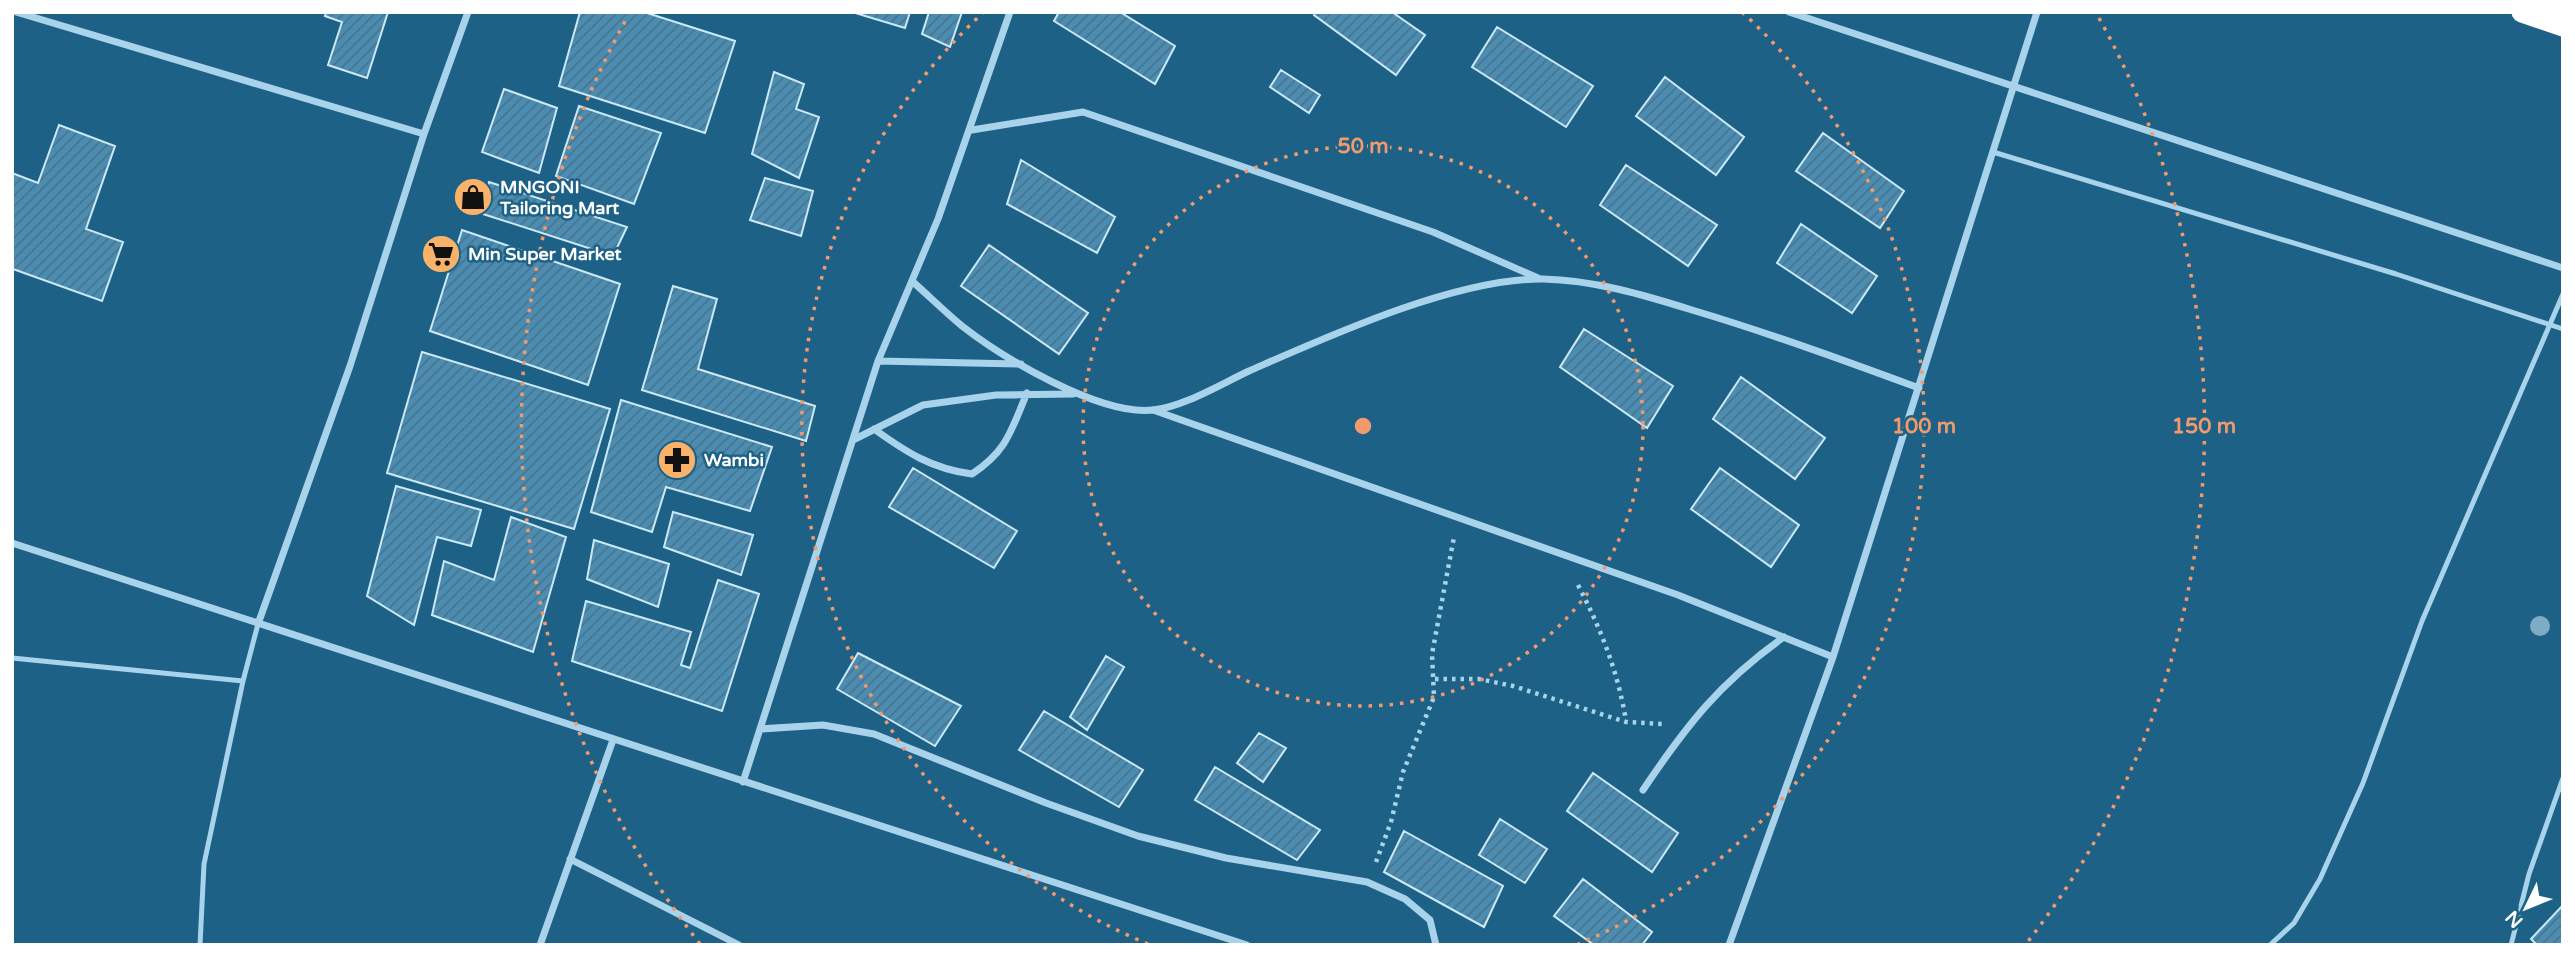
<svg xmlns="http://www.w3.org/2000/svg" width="2575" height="957" viewBox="0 0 2575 957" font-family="'Varela Round',sans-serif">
<defs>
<pattern id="building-hatch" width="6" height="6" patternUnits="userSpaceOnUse" patternTransform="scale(1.75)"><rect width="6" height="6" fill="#4b8db2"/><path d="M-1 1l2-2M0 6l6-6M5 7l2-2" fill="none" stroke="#4b7389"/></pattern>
</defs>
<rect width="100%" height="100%" fill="#1e6187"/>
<path fill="url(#building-hatch)" stroke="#cce9f8" stroke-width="2" d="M326 12H388L367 78 328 65 342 22 325 16Z
M580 12H644L735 41 705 133 559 86Z
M852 12H910L905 28Z
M929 12H962L950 47 922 34Z
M1059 12H1120L1175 46 1155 84 1054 21Z
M1315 12H1392L1425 35 1396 75 1314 15Z
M1497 27 1593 86 1566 127 1472 67Z
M1281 70 1320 95 1309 113 1270 87Z
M774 72 804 84 796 109 819 117 799 178 752 154Z
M1665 77 1744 137 1716 175 1636 116Z
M504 89 557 108 539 173 482 152Z
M579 106 661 133 634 204 556 176Z
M59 125 115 146 86 229 123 242 102 301 13 269 12 173 38 183Z
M1823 133 1904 191 1880 228 1796 171Z
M1021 160 1115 217 1097 253 1007 204Z
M1626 165 1717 225 1688 266 1600 205Z
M765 178 813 191 801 236 750 220Z
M489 182 627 227 613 256 480 213Z
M1801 224 1877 276 1852 313 1777 263Z
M462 230 620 284 588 385 430 331Z
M989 245 1088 313 1059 354 961 286Z
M673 286 717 299 698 369 815 406 806 441 642 390Z
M1584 329 1673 386 1647 428 1560 367Z
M422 352 610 409 574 529 387 473Z
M1741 377 1825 438 1795 479 1713 419Z
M621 400 772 447 750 511 666 487 652 532 591 512Z
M913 468 1017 531 994 568 889 507Z
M1720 468 1799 525 1771 567 1691 509Z
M396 486 481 510 471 546 437 537 414 625 367 596Z
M673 512 753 535 741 575 664 547Z
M511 517 566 537 533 652 432 615 444 561 494 580Z
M594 540 669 564 658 607 587 579Z
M718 580 759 594 722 711 572 661 586 601 691 632 681 665 690 668Z
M858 653 961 706 935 746 837 689Z
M1106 656 1124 667 1087 730 1070 717Z
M1044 711 1143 770 1119 807 1019 750Z
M1259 733 1286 748 1263 782 1237 763Z
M1215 767 1320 830 1297 860 1195 800Z
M1593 773 1678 833 1652 872 1567 811Z
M1500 819 1547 849 1525 883 1479 855Z
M1404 831 1503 886 1484 927 1384 872Z
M1583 879 1652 932 1642 945H1594L1554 916Z
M2563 905V945H2537L2531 939Z"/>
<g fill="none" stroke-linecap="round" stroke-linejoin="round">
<path stroke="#a8d3eb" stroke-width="4.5" stroke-dasharray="3.5 5" stroke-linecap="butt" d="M1578 585C1601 629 1618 672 1626 721
M1435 679H1479L1513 686 1626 722 1663 724
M1376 862 1391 822 1403 772 1434 697 1432 654 1454 537"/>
<path stroke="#a8d3eb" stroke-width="5" d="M1993 152 2396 274 2563 329
M12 658 243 681
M200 945 204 864 243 681 258 624
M2270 945 2294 923 2320 879 2363 783 2422 621 2563 294
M2511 945 2529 874 2563 778"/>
<path stroke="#a8d3eb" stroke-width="7" d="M16 12 424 134
M1789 12 2563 268
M972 130 1083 112 1433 232 1538 278
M913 282C929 296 945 312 962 326 1003 358 1100 416 1153 410 1183 407 1221 384 1249 371 1329 336 1456 278 1543 279 1594 280 1644 295 1692 310 1769 333 1843 360 1919 388
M878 361 1021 364
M1153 410 1678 595 1833 657
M874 429C906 452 932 469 972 474 1008 450 1011 430 1027 393
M853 440 923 405 996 395 1073 394
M12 543 1247 945
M258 624 350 366 424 134 468 12
M760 729 823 725 874 734 1046 803 1138 836 1226 858 1367 882 1405 899 1430 920 1436 945
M743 782 878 361 938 219 1010 12
M1643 790C1686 726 1720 682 1784 637
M570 859 739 945
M540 945 613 740
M1729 945 1833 657 2037 12"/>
<path stroke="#fff" stroke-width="21" d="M2522 12 2563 26"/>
</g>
<circle fill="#7eacc5" cx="2540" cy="626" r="10"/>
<g fill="none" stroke="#f19b6d" stroke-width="3.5" stroke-dasharray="3.5 7">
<circle cx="1363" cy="426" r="280"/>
<path d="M1148 944A561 561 0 0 1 984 12M1742 12A561 561 0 0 1 1578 944"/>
<path d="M700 944A841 841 0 0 1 627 18M2099 18A841 841 0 0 1 2026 944"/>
</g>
<defs>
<g id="shop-disc" transform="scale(2.0125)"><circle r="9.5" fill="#f9b267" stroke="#1e6187"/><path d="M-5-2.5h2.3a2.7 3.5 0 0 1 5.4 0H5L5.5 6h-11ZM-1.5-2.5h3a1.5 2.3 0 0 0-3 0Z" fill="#111"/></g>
<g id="supermarket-disc" transform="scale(2.0125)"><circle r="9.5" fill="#f9b267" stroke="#1e6187"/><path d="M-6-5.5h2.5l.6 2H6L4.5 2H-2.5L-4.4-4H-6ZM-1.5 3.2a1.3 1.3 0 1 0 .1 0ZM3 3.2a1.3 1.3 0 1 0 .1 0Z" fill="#111"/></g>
<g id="pharmacy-disc" transform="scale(2.0125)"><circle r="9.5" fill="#f9b267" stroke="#1e6187"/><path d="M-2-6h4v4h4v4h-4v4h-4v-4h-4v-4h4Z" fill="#111"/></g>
</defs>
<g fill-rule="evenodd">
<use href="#shop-disc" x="473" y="197"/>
<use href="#supermarket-disc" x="441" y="254"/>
<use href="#pharmacy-disc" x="677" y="460"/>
</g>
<g text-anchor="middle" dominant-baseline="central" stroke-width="5" stroke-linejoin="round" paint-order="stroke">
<g font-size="18" font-weight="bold" fill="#fff" stroke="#1e6187" text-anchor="start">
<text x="500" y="187">MNGONI<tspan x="500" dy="21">Tailoring Mart</tspan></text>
<text x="468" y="254">Min Super Market</text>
<text x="704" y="460">Wambi</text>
</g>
</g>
<circle cx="1363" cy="426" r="10" fill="#f19b6d" stroke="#1e6187" stroke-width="3.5"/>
<g font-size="21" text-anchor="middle" font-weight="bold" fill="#f19b6d" stroke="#1e6187" stroke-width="5" stroke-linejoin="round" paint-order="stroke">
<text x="1363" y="153">50 m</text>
<text x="1924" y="433">100 m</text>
<text x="2204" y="433">150 m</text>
</g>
<rect width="2575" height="957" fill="none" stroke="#ffffff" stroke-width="28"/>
<g transform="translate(2526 908) rotate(227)" stroke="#1e6187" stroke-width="5" paint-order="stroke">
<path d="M0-5L12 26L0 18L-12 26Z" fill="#ffffff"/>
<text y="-10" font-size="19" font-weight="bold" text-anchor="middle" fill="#ffffff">N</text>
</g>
</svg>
